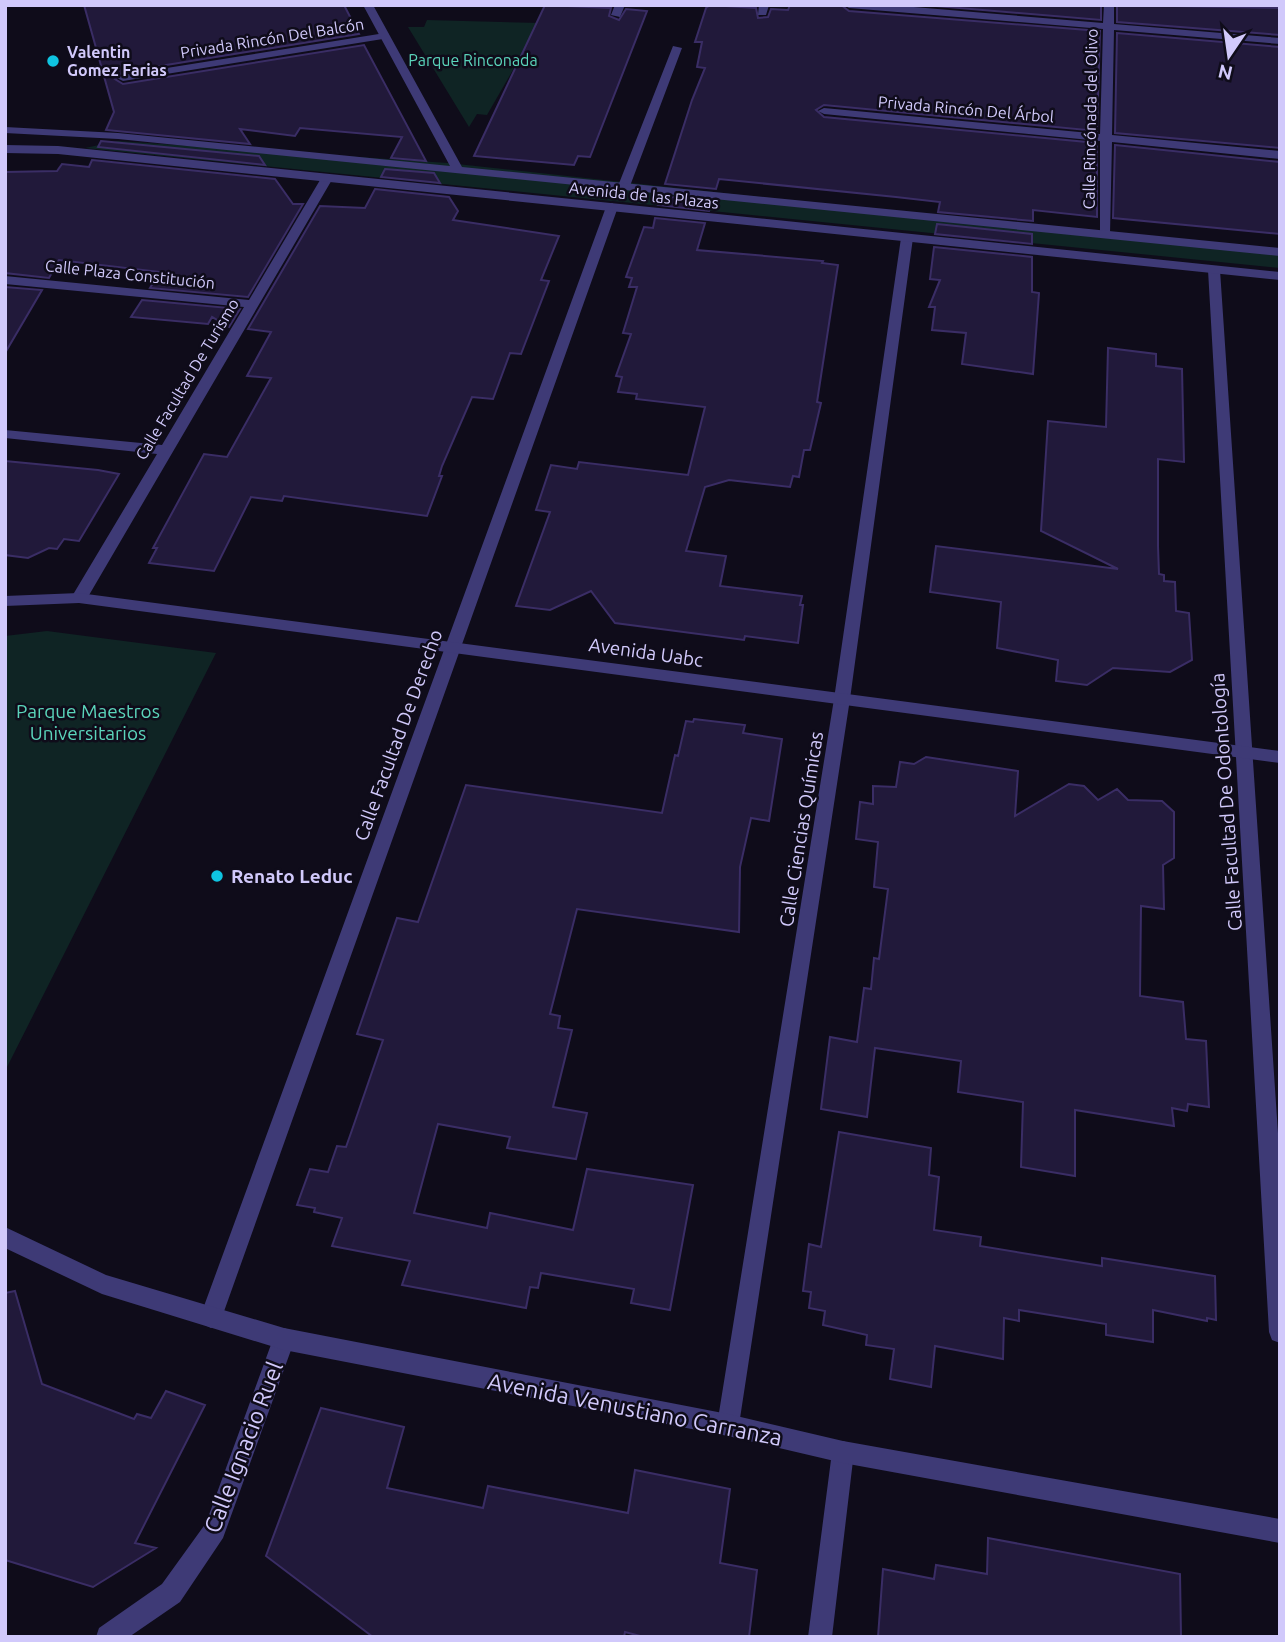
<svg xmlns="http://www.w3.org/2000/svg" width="1285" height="1642" viewBox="0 0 1285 1642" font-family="Ubuntu,sans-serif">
<rect width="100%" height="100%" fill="#0f0c1a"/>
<path fill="#0f2424" d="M427 20 540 23 487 115 477 114 469 127 408 27H424Z
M118 141 448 163 1280 254V268L85 148Z
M47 631 216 653 5 1071V636Z"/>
<path fill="#21193a" stroke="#3a2d65" stroke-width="2" d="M84 5H344L359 34 123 72 115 79 123 84 364 45 426 161 391 158 402 137 300 128 295 136 240 129 250 144 106 130 114 112Z
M545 5 611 8 609 16 619 20 626 9 647 11 590 157 578 156 574 165 474 156Z
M710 5 756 8 758 18 768 17 771 9 788 10 790 5H841L849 11 1100 31 1097 131 824 105 816 110 824 117 1097 143V217L1033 210V221L938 212 940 202 896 197 719 179 716 189 665 184 692 100 705 68 697 67 702 42H695L706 8Z
M924 5H1101V20Z
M1117 5 1280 8V35L1117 22Z
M1117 33 1280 47V148L1115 133Z
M101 141 259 156 265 165 98 147Z
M1115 145 1280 162V234L1113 218Z
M92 160 275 179 293 204H303L248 297 150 288 160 272 59 260 49 278 5 273V172L57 171 62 164 89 167Z
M385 169 434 173 440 183 381 177Z
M375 189 449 197 458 211 453 220 559 236 541 280 549 281 521 354 510 353 493 399 472 397 442 466 439 476H442L427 516 284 496 282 501 251 497 214 571 149 563 157 548H153L204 454 227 457 271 378 247 376 271 332 248 329 320 206 365 208Z
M661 196 712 201 709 211 658 205Z
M655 218 705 223 697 250 823 261 822 263 838 265 817 402 821 403 810 450H804L799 477 793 476 790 487 729 480 705 487 686 551 726 556 720 586 802 596 800 605H803L798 643 745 636 744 640 615 623 591 591 550 610 516 606 550 512 536 510 551 465 577 469 579 462 688 475 705 407 636 399 637 394 618 392 622 377 616 376 631 334 623 333 637 287H629L632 278 626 277 644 227 653 228Z
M937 224 1032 234V244L935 234Z
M934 247 1032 257V292L1039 293 1033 374 962 364 966 333 932 330 935 307H929L940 280 930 279Z
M5 287 42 290 5 353Z
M142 300 240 309 229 327 212 317 208 324 131 317Z
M1108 348 1156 354V366L1182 369 1184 462 1158 459V546L1159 574 1164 575V581L1175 582 1176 611 1189 613 1192 660 1170 672 1113 668 1087 685 1056 681 1058 660 997 648 1001 602 930 592 936 546 1118 569 1041 531 1048 421 1106 427Z
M5 461 98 470 119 474 79 541 64 539 57 549 49 548 28 558 5 555Z
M694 719 745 725 743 733 782 739 769 821 751 818 740 867 739 932 577 909 550 1014 560 1016 558 1028 572 1030 553 1107 587 1113 576 1159 507 1148 510 1137 438 1124 414 1213 487 1228 490 1213 573 1230 587 1169 693 1185 670 1310 631 1303 634 1289 541 1273 538 1288 530 1287 526 1308 402 1285 410 1261 332 1246 342 1218 314 1212 315 1208 297 1205 310 1169 328 1172 337 1146 346 1147 352 1130 383 1040 357 1034 397 918 418 922 466 785 662 813 675 755 678 756 686 721 693 722Z
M926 757 1018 771 1015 816 1069 784 1084 786 1098 800 1117 789 1128 800 1162 801 1174 812V858L1163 865 1164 909 1141 906 1140 996 1183 1002 1186 1039 1206 1041 1209 1107 1188 1104 1187 1111 1172 1108 1174 1126 1075 1110V1176L1021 1167 1023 1102 958 1092 961 1061 875 1048 867 1117 821 1109 830 1037 857 1042 864 988 871 989 874 958 879 959 888 889 874 887 878 842 856 839 860 802 873 804V786L896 787 900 762 914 764Z
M839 1132 931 1148 929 1175 939 1177 934 1230 981 1237 980 1246 1102 1266V1258L1215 1276 1216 1320 1207 1318V1321L1153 1310V1342L1106 1335V1324L1019 1310V1321L1004 1318 1003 1359 935 1346 931 1387 890 1379 894 1349 866 1345 867 1335 823 1325 825 1311 809 1308 811 1292 803 1291 809 1244 821 1247Z
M15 1291 42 1384 134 1419 137 1414 151 1418 166 1391 205 1405 135 1543 156 1548 93 1587 5 1560V1293Z
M321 1408 404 1427 387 1488 483 1508 488 1486 628 1513 635 1470 730 1489 720 1563 757 1570 749 1637H644L625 1632 624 1637H373L266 1556Z
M988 1538 1180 1574 1181 1637H878L883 1569 934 1579 936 1565 987 1574Z"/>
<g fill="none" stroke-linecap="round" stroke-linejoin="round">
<path fill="#3e3a76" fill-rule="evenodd" d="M615 5H625L620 17 611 15Z
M759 5H769L766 15H758Z
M844 5H890L1103 23 1104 5H1114V24L1280 38V44L1114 30 1112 135 1280 151V159L1112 142 1110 234 1108 237H1100V141L824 114 818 111 824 108 1100 134 1103 29 849 8Z
M385 33 389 34V38L123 81 117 78 123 75Z
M673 46 682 48 630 186 620 189 618 186Z
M323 175 333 178 85 602H73L71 598 157 454 5 438V430L162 445 244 307 5 284V276L249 300Z
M612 203 618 207 222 1317 219 1324 211 1328 203 1324 200 1317 606 207Z
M907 234 913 238 850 699 739 1425 736 1433 728 1436 720 1433 717 1425 834 699 901 238Z
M1214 266 1220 270 1280 1163V1343L1272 1340 1269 1332 1208 270Z
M284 1328 292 1331 295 1339 223 1538 180 1602 129 1637H96L99 1628 162 1584 206 1523 273 1339 276 1331Z
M843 1441 851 1444 854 1452 832 1637H808L832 1452 835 1444Z"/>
<path fill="#3e3a76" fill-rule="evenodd" d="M363 5H373L462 167 1280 248V256L118 139 5 133V127L118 133 450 166Z
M5 145 58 146 1280 272V280L58 154 5 153Z
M79 593 1280 751V763L79 603 5 606V596Z
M5 1227 106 1275 284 1328 728 1414 843 1441 1280 1519V1543L843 1463 728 1436 284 1350 102 1294 5 1248Z"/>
</g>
<g fill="#0fc4e1" stroke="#0f0c1a" stroke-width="2.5">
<circle cx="53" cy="61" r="7"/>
<circle cx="217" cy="876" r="7"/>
</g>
<g text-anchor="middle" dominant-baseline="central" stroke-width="5" stroke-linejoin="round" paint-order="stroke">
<g font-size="16" fill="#d1c9fb" stroke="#0f0c1a">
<text transform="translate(272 38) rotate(-9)">Privada Rincón Del Balcón</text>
<text transform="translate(966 109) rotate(5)">Privada Rincón Del Árbol</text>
<text transform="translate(1090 119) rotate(-89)">Calle Rincónada del Olivo</text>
<text transform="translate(644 195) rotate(6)">Avenida de las Plazas</text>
<text transform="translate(130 274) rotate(6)">Calle Plaza Constitución</text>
<text transform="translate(187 379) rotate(-59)">Calle Facultad De Turismo</text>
</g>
<g font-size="16" font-weight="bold" fill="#d1c9fb" stroke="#0f0c1a" text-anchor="start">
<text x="67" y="52">Valentin<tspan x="67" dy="18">Gomez Farias</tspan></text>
</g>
<g font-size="16" fill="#5bd5bb" stroke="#0f0c1a">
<text x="473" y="60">Parque Rinconada</text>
</g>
<g font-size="19" fill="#d1c9fb" stroke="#0f0c1a">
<text transform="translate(646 652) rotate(8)">Avenida Uabc</text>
<text transform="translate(398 735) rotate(-70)">Calle Facultad De Derecho</text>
<text transform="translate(1226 802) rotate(-94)">Calle Facultad De Odontología</text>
<text transform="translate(801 829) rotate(-81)">Calle Ciencias Químicas</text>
</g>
<g font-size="19" fill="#5bd5bb" stroke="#0f0c1a">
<text x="88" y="711">Parque Maestros<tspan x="88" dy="22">Universitarios</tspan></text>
</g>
<g font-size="19" font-weight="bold" fill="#d1c9fb" stroke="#0f0c1a" text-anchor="start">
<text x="231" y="876">Renato Leduc</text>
</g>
<g font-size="23" fill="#d1c9fb" stroke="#0f0c1a">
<text transform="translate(635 1409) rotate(11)">Avenida Venustiano Carranza</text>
<text transform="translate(243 1447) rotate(-69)">Calle Ignacio Ruel</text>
</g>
</g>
<rect width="1285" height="1642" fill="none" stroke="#d1c9fb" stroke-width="14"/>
<g transform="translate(1229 56) rotate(193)" stroke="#0f0c1a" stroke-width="5" paint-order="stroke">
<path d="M0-5L12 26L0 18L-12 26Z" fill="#d1c9fb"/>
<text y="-10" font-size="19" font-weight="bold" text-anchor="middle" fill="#d1c9fb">N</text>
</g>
</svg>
